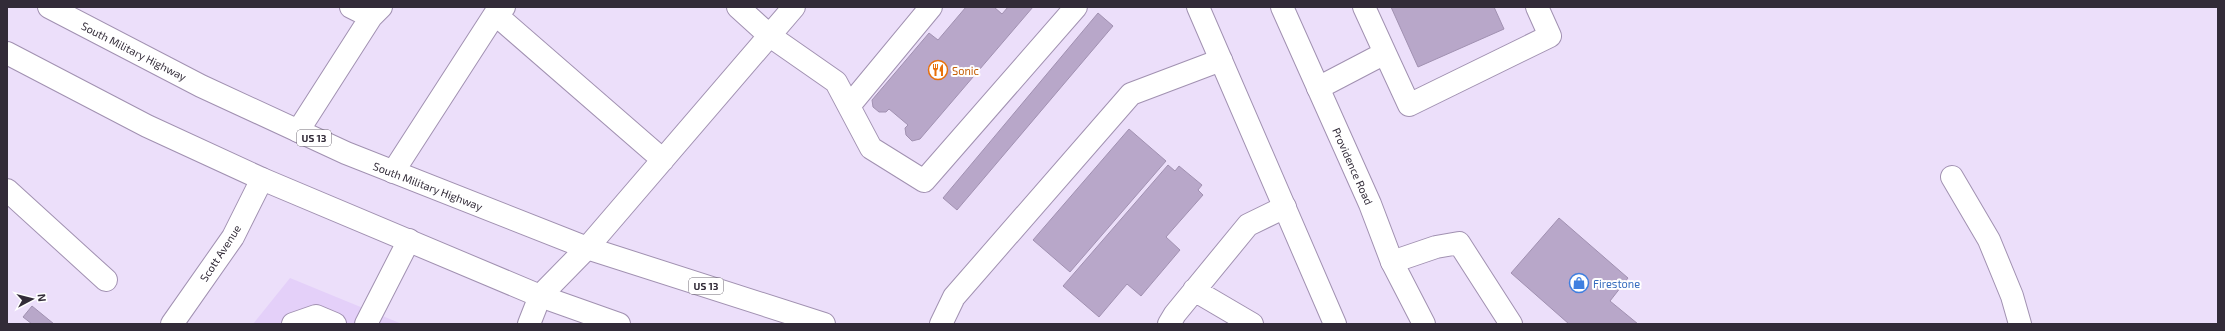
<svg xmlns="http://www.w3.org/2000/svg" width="2225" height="331" viewBox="0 0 2225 331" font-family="'Exo 2',sans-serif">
<rect width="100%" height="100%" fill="#ecdffa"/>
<path fill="#e4d0f9" d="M290 278 402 324H253Z"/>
<path fill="#b8a7c9" stroke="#a191b1" d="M966 7H994L1002 14 1008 7H1033L920 139 912 141 906 135 905 128 908 125 889 109 886 112H879L873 107 872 100 929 33 938 40Z
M1391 7H1494L1504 29 1418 67Z
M1098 13 1113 26 957 210 943 198Z
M1129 129 1166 161 1070 272 1033 240Z
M1168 165 1175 171 1179 166 1202 185 1198 190 1203 195 1166 237 1180 250 1141 296 1127 284 1099 317 1063 286Z
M1559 218 1628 278 1610 301 1638 324H1569L1511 273Z
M32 306 54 324H32L23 317Z"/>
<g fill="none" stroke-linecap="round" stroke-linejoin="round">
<g stroke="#a191b1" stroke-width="24">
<path id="minor" d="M351 7 371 17 381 7
M738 7 770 36 836 82 871 148 924 181 1076 7
M1364 7 1385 53
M495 14 663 160
M1318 88 1385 53 1409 105 1550 36 1537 7
M849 106 931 7
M298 131 371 17
M393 172 495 14 504 7
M1952 177 1989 240 2012 296 2020 324
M7 190 106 280
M1392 262 1436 247 1459 243 1511 324
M1194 290 1252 324
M172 324 233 237 262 179
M293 324 316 316 335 324
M366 324 409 240
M529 324 540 296 587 248 794 7
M941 324 954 297 1131 94 1221 60
M1169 324 1175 314 1248 225 1285 207"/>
</g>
<g stroke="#a191b1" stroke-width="24">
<path id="major" d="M49 7 201 86 346 153 587 248 824 324
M1198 7 1335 324
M1282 7 1370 204 1392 262 1424 324
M7 53 147 126 262 179 540 296 619 324"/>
</g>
<use href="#minor" stroke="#fff" stroke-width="22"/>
<use href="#major" stroke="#fff" stroke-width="22"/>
</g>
<defs>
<g id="restaurant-ring" transform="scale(1)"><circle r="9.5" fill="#fff" stroke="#e8710a" stroke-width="1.5"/><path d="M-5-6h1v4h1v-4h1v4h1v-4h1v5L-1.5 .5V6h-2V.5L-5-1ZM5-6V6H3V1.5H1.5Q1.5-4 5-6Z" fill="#e8710a"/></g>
<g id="shop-ring" transform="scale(1)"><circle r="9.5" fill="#fff" stroke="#3f7fe0" stroke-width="1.5"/><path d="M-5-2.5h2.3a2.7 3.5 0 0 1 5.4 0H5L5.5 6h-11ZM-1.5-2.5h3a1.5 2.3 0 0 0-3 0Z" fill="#3f7fe0"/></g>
</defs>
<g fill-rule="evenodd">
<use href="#restaurant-ring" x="938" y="70"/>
<use href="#shop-ring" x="1579" y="283"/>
</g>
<g text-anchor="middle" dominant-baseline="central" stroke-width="4" stroke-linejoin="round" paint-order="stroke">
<g fill="#fff" stroke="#706b74" stroke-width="1">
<rect x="297" y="130" width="34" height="16" rx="3"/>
<rect x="689" y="278" width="34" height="16" rx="3"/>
</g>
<g font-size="10" font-weight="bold" fill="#322b38">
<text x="314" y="138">US 13</text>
<text x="706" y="286">US 13</text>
</g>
<g font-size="11" fill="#322b38" stroke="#fff">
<text transform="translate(134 51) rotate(27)">South Military Highway</text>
<text transform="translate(1353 166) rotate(66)">Providence Road</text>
<text transform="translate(428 186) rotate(21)">South Military Highway</text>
<text transform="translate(220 253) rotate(-57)">Scott Avenue</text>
</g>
<g font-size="11" fill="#c56008" stroke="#fff" text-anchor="start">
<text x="952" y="70">Sonic</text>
</g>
<g font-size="11" fill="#366cbe" stroke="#fff" text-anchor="start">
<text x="1593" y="283">Firestone</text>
</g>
</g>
<rect width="2225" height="331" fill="none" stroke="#322b38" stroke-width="16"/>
<g transform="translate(32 299) rotate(83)" stroke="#ffffff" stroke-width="3" paint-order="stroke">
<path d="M0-3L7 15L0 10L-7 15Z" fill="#322b38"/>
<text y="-6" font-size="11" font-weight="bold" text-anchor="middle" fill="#322b38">N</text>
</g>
</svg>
